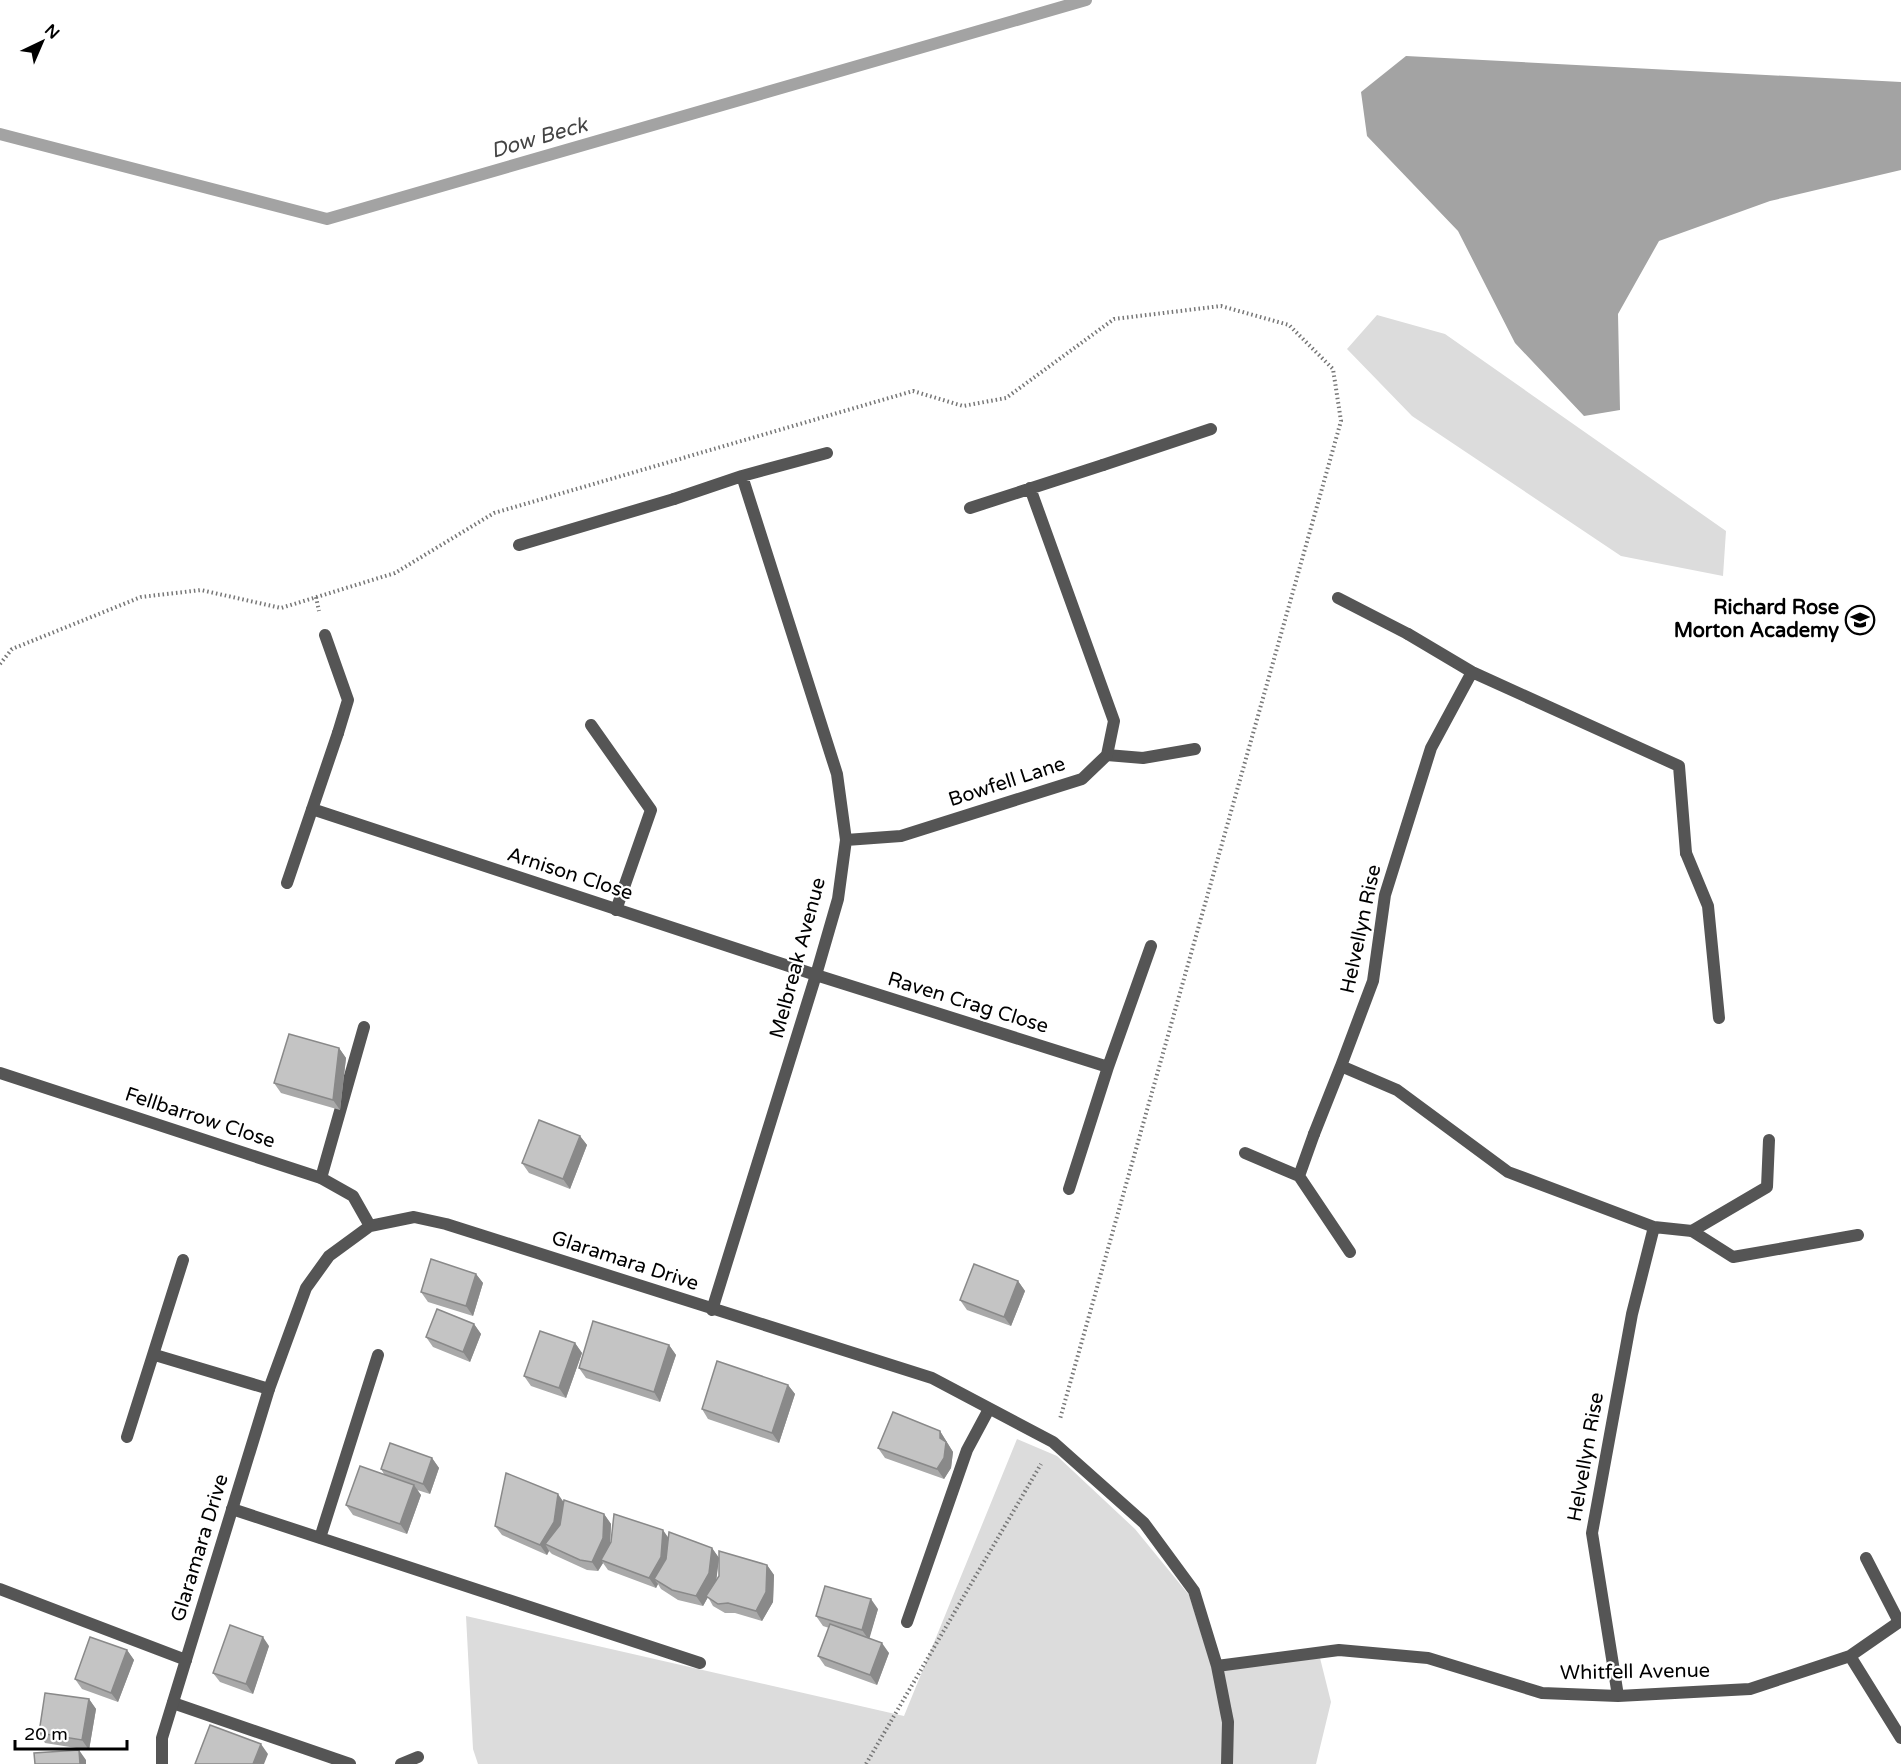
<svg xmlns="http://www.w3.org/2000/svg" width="1901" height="1764" viewBox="0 0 1901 1764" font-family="'Varela Round',sans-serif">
<rect width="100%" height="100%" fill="#fff"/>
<path fill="#dcdcdc" d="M1377 315 1445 334 1726 531 1723 576 1621 556 1412 416 1347 349Z
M1017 1439 1057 1456 1135 1529 1189 1595 1213 1671 1320 1658 1331 1702 1316 1764H478L473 1749 466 1616 904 1716Z"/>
<path fill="#a3a3a3" d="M1406 56 1901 82V170L1770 201 1659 241 1618 314 1620 410 1584 416 1515 343 1458 231 1367 136 1361 92Z"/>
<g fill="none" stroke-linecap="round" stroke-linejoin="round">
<path stroke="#a3a3a3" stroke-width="12" d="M0 134 327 219 1086 0"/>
<path stroke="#777" stroke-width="4" stroke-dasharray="1.5 3" stroke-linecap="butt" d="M316 597 319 611
M0 664 12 649 141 597 201 590 281 608 395 573 494 513 913 391 963 406 1006 398 1114 319 1221 306 1289 325 1333 369 1341 421 1060 1419
M866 1764 1041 1464"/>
<path stroke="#555" stroke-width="12" d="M1103 465 1211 429
M519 545 674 499
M1338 598 1408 634
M325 635 348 700 338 733
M591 725 651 810 616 910
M1107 755 1143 758 1195 749
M1686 853 1708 906 1719 1018
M1314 1134 1299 1176 1350 1252
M1769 1140 1767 1187 1692 1231 1733 1257 1858 1235
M1245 1153 1299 1176
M321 1178 364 1027
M155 1355 269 1389
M127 1437 183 1260
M232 1509 700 1663
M320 1538 378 1355
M1866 1558 1899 1622
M0 1589 186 1660
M907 1622 967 1450 989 1409
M173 1703 350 1764
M401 1764 418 1757"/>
<path stroke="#555" stroke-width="12" d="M674 499 742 476 827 453
M970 508 1103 465
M1408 634 1472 672 1679 766 1686 853
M1472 672 1431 748 1385 895 1373 981 1341 1066 1397 1090 1508 1172 1654 1227 1692 1231
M312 809 816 975 1108 1067
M846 840 901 836 1082 779 1107 755 1114 721 1030 488
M287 883 338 733
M0 1073 321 1178 353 1196 370 1226
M1314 1134 1341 1066
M1069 1189 1108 1067 1151 946
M712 1310 816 975 838 899 846 840 837 774 742 476
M1850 1656 1901 1738
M1217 1666 1339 1650 1428 1658 1542 1693 1618 1696 1750 1689 1850 1656 1899 1622
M1618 1696 1592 1533 1632 1314 1654 1227
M162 1764V1738L269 1389 306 1288 329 1256 370 1226 414 1217 446 1224 932 1378 1053 1442 1144 1523 1194 1591 1217 1666 1228 1722 1227 1764"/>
</g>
<path fill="#a9a9a9" d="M339 1048 346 1058 340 1110 281 1093 274 1083Z
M580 1136 587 1145 570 1189 529 1173 522 1163Z
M476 1274 483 1283 473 1316 428 1302 421 1292Z
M1018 1281 1025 1291 1011 1326 967 1310 960 1300Z
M474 1324 481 1334 470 1362 433 1347 426 1337Z
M575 1343 582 1353 566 1398 531 1386 524 1376Z
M669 1345 676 1355 660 1402 586 1378 579 1368Z
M788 1385 795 1394 779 1443 708 1419 702 1409Z
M940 1431 953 1452 951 1468 944 1479 885 1458 878 1448Z
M432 1458 439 1468 430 1494 417 1490 421 1495 407 1534 353 1515 346 1505 384 1474 381 1469Z
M563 1502 604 1514 611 1524 610 1543 668 1538 712 1548 719 1558 716 1580 767 1565 774 1575 773 1602 762 1621 735 1613H725L713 1606 708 1597 703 1606 678 1600 661 1589 658 1584 656 1588 608 1570 603 1563 598 1571 587 1570 552 1554 549 1551 547 1555 502 1535 495 1526Z
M878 1609 869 1638 889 1653 877 1685 825 1666 818 1656 829 1628 823 1626 816 1616Z
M269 1646 253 1694 220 1682 213 1673Z
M127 1650 134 1660 118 1702 82 1689 75 1679Z
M89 1699 96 1709 89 1750 45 1743 39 1733Z"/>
<path fill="#898989" d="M339 1048 346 1058 340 1110 333 1100Z
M580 1136 587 1145 570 1189 563 1179Z
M476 1274 483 1283 473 1316 466 1306Z
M1018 1281 1025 1291 1011 1326 1004 1317Z
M474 1324 481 1334 470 1362 463 1352Z
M575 1343 582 1353 566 1398 559 1388Z
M669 1345 676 1355 660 1402 654 1392Z
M788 1385 795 1394 779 1443 772 1433Z
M940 1431 953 1452 951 1468 944 1479 937 1469Z
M432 1458 439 1468 430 1494 423 1484Z
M414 1485 421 1495 407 1534 400 1524Z
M558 1494 565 1504 561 1531 545 1544 549 1551 547 1555 540 1545Z
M604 1514 611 1524 610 1548 601 1560 603 1563 598 1571 592 1562Z
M663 1530 670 1540 668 1567 654 1579 658 1584 656 1588 649 1578Z
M712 1548 719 1558 716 1583 703 1606 696 1596Z
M767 1565 774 1575 773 1602 762 1621 756 1611Z
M871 1599 878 1609 869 1640 862 1630Z
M263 1637 269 1646 253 1694 246 1684Z
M882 1643 889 1653 877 1685 870 1675Z
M127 1650 134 1660 118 1702 111 1693Z
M89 1699 96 1709 89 1750 82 1740Z
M261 1744 268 1754 264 1764H253Z
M79 1750 86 1760V1764H80Z"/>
<path fill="#c4c4c4" stroke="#898989" stroke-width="1.5" d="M289 1034 339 1048 333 1100 274 1083Z
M539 1120 580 1136 563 1179 522 1163Z
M431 1259 476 1274 466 1306 421 1292Z
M974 1264 1018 1281 1004 1317 960 1300Z
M437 1309 474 1324 463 1352 426 1337Z
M593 1321 669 1345 654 1392 579 1368Z
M540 1331 575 1343 559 1388 524 1376Z
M717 1361 788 1385 772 1433 702 1409Z
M893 1412 940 1431V1438L946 1442 944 1458 937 1469 878 1448Z
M390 1443 432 1458 423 1484 381 1469Z
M360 1466 414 1485 400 1524 346 1505Z
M506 1473 558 1494 554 1522 540 1545 495 1526Z
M564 1500 604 1514 603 1538 592 1562 580 1560 545 1544 560 1525Z
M614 1514 663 1530 661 1557 649 1578 601 1560 611 1542Z
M669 1532 712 1548 709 1573 696 1596 672 1590 654 1579 666 1559Z
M719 1551 767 1565 766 1592 756 1611 728 1603 718 1604 706 1596 719 1576Z
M825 1586 871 1599 862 1630 816 1616Z
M830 1624 882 1643 870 1675 818 1656Z
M230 1625 263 1637 246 1684 213 1673Z
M90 1637 127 1650 111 1693 75 1679Z
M45 1693 89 1699 82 1740 39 1733Z
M210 1725 261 1744 253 1764H195Z
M79 1750 80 1764H35L34 1753Z"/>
<defs>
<g id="school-ring" transform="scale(1.5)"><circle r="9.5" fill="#fff" stroke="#000" stroke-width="1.5"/><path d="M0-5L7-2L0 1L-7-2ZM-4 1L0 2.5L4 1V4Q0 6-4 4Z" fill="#000"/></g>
</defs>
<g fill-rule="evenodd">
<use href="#school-ring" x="1860" y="620"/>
</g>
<g text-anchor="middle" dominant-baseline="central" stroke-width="4.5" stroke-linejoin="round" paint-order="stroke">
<g font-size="20" font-weight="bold" fill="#000" stroke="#fff" text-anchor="end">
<text x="1839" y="608">Richard Rose<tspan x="1839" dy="23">Morton Academy</tspan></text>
</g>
<g font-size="20" fill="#000" stroke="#fff">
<text transform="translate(1007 782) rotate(-18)">Bowfell Lane</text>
<text transform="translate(570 874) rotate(18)">Arnison Close</text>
<text transform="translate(1361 929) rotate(-78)">Helvellyn Rise</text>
<text transform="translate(798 958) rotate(-75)">Melbreak Avenue</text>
<text transform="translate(968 1003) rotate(17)">Raven Crag Close</text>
<text transform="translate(200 1118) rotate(18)">Fellbarrow Close</text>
<text transform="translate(625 1261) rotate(18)">Glaramara Drive</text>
<text transform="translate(1586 1457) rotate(-80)">Helvellyn Rise</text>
<text transform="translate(200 1548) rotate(-73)">Glaramara Drive</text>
<text transform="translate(1635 1672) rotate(-1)">Whitfell Avenue</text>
</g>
<g font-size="21" font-style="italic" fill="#444" stroke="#fff">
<text transform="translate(539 138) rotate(-16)">Dow Beck</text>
</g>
</g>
<g transform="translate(42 42) rotate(44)" stroke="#ffffff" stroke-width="4.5" paint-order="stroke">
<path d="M0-4.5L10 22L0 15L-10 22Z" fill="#000000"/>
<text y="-9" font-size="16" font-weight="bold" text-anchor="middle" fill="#000000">N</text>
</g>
<path d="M15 1740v9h112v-9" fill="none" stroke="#000000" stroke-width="3"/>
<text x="24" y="1740" font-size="18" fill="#000000" stroke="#ffffff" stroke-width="4.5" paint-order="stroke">20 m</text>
</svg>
